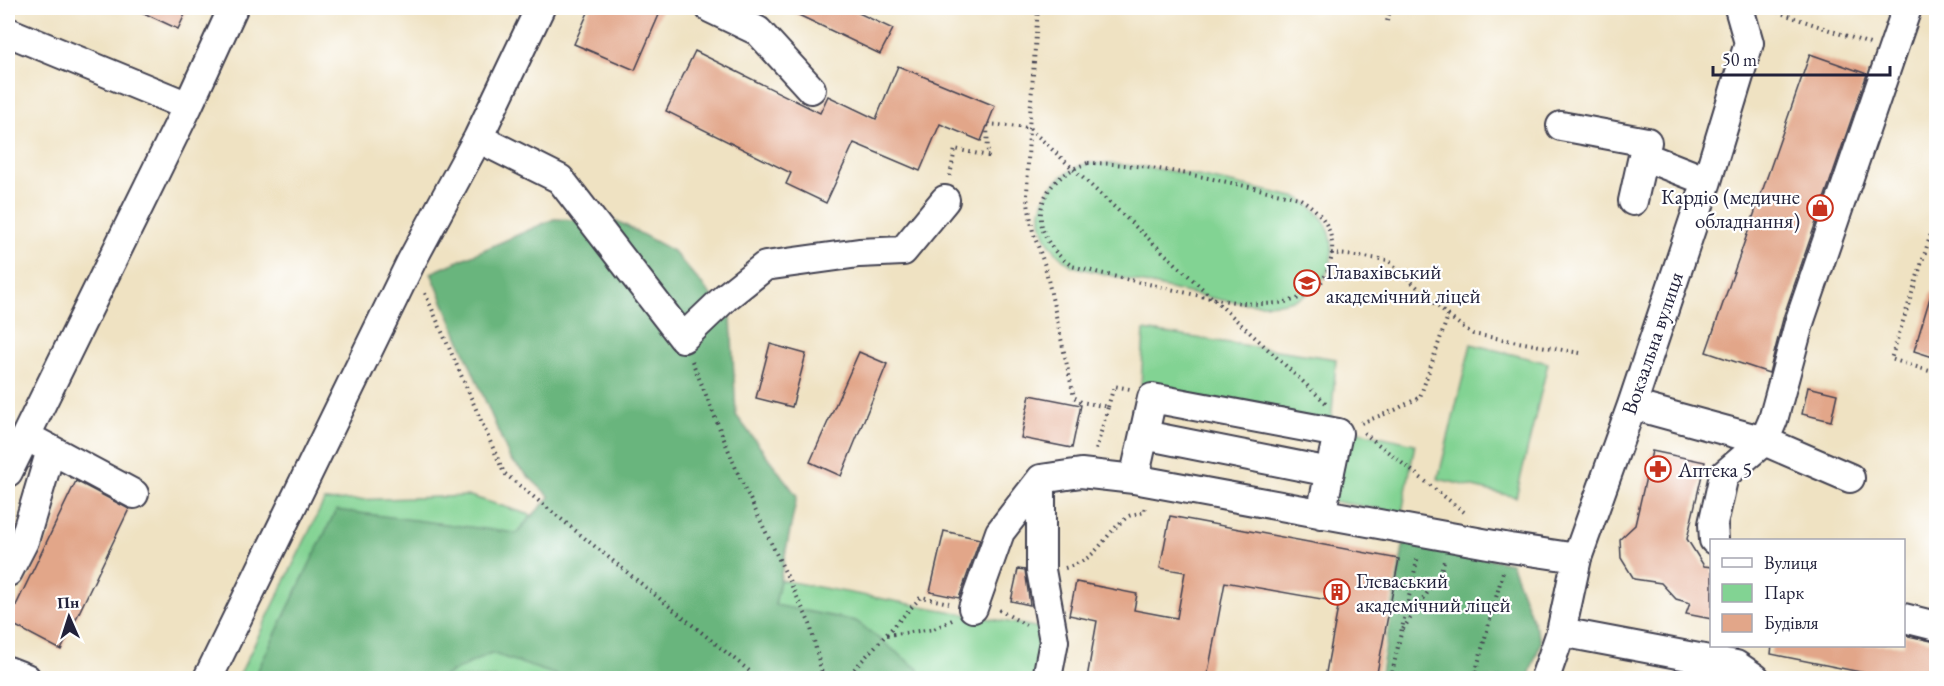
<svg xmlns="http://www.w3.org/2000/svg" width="1944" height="686" viewBox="0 0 1944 686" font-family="'EB Garamond',serif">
<rect width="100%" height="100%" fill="#fff"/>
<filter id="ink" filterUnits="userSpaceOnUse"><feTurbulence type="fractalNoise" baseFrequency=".0167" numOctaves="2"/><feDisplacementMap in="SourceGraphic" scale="12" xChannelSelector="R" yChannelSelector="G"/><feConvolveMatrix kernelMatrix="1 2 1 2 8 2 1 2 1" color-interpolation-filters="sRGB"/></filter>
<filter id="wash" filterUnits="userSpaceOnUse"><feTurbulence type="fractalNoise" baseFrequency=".008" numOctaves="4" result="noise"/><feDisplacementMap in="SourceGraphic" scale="24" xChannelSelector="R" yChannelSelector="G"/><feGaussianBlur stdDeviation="1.35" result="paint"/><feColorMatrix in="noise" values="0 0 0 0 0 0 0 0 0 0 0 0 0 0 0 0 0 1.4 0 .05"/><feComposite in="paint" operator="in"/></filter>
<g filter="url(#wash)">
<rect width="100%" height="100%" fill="#efe2c2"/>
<path fill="#82d393" stroke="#527a67" stroke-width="1.5" d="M1088 163C1160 164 1229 183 1299 198 1319 210 1334 227 1332 253 1323 331 1215 299 1166 288 1135 281 1103 274 1072 266 1024 233 1033 181 1088 163Z
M1144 330 1336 359 1331 425 1141 386Z
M1471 344 1548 363 1516 497 1438 479Z
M1347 429 1415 444 1402 513 1331 501Z
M470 496 677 561 1046 629 1037 678H238L324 501Z"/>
<path fill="#69b57d" stroke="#466c5c" stroke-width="1.5" d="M554 219 619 222 673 251 731 318 736 415 797 496 775 605 856 621 918 669V678H565L491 653 440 678H254L336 510 516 533 550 497 510 459 431 273Z
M1404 542 1511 563 1541 642 1528 678H1380Z"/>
<g id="blocks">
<path fill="#e2a689" d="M133 8H188L178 29Z
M590 8H662L635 70 574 44Z
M784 8H848L893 29 880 54Z
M695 51 820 113 828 96 876 119 898 66 995 106 981 141 940 124 920 171 854 143 826 203 786 184 791 173 666 111Z
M1810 54 1867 74 1784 315 1769 373 1706 352Z
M1932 291 1936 292V358L1914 351Z
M770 344 806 354 792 407 756 398Z
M859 352 887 364 841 476 810 462Z
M1808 387 1837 394 1831 421 1802 414Z
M1030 395 1081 405 1072 448 1021 438Z
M1652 451 1705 462 1687 539 1704 566 1712 567V619L1686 614 1690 603 1676 599 1661 583 1634 579 1621 558 1620 539 1635 525Z
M76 481 129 509 61 650 8 622Z
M1170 516 1399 559 1376 678H1325L1339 602 1225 582 1207 678H1087L1097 621 1069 615 1076 582 1137 594 1134 610 1177 618 1185 572 1160 568Z
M944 531 980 539 959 598 930 592Z
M1018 569 1025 570 1030 605 1011 601Z
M1904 635 1936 642V678H1890L1771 654 1772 645H1904Z"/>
</g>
</g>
<g filter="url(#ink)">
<use href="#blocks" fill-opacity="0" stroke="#413f4f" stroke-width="1.5"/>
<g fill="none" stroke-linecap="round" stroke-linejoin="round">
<g stroke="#413f4f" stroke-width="32">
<path id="minor" d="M710 8 758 31 811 89
M8 32 188 106
M1561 126 1647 142 1643 156 1707 181
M478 138 560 179 683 338 726 297 765 266 859 253 903 251 945 200
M1633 201 1643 156
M1632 405 1764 441 1850 478
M1144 435 1330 472
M35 441 134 494
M8 472 188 106 233 8
M1134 479 1152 398 1338 433 1321 514
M1714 540 1713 524 1724 475 1764 441 1773 420 1800 320 1907 8
M8 572 24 541 51 450
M973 608 1000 532 1041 479
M1904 618 1936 626
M1561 632 1736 665 1755 678
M8 671 26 678
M208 678 411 262 478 138 540 8
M1047 678 1054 641 1041 570V479L1081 473 1134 479 1510 548 1577 558
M1545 678 1561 632 1577 558 1632 405 1707 181 1749 43 1739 8"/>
</g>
<path stroke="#413f4f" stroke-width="4" stroke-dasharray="1.5 4.5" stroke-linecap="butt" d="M1038 8 1029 128 1027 198 1033 232 1045 266 1074 397 1081 402 1108 407 1096 450
M1766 8 1870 44
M1387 21 1391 8
M988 124 1029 128 1327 404
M1088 163C1160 164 1229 183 1299 198 1319 210 1334 227 1332 253 1323 331 1215 299 1166 288 1135 281 1103 274 1072 266 1024 233 1033 181 1088 163Z
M950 176 955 149 988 156 987 123
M1936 218 1891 359 1936 373
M1331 253 1388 260 1448 316 1420 397 1395 410 1361 423
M425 293 504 473 758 678
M1448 316 1473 334 1580 353
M692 361 739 476 810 624 823 678
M1108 407 1114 386 1130 389
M1364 433 1464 512
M1065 568C1101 558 1101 537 1126 518 1130 514 1138 514 1144 512L1145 505
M999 610 1026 625
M1403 629 1440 574 1444 561
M887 635 934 629 952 620
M482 678 493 673 511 678
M846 678 921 597 949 603
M1391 678 1418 556
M1474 678 1503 572"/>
<use href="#minor" stroke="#fff" stroke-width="28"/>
</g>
</g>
<defs>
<g id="shop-ring" transform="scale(1.35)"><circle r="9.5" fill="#fff" stroke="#c8321e" stroke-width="1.5"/><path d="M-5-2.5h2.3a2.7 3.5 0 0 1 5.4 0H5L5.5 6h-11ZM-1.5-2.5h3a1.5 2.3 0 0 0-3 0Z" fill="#c8321e"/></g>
<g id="school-ring" transform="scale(1.35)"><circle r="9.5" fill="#fff" stroke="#c8321e" stroke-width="1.5"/><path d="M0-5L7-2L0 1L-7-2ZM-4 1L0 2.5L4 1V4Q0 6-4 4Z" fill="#c8321e"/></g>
<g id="pharmacy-ring" transform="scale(1.35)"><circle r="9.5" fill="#fff" stroke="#c8321e" stroke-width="1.5"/><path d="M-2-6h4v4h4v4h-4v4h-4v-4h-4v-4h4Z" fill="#c8321e"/></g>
<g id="building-ring" transform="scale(1.35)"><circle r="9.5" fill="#fff" stroke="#c8321e" stroke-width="1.5"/><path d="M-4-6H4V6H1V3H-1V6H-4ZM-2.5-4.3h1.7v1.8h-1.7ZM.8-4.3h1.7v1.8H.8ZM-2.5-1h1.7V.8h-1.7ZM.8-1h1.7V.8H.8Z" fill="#c8321e"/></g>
</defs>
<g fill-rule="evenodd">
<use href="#shop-ring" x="1820" y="208"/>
<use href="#school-ring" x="1307" y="283"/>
<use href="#pharmacy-ring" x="1658" y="469"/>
<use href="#building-ring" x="1337" y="592"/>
</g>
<g text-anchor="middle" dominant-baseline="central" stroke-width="4.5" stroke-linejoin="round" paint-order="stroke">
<g font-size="21" fill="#22223b" stroke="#fff" text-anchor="start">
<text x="1800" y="196" text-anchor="end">Кардіо (медичне<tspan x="1800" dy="24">обладнання)</tspan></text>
<text x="1326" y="271">Главахівський<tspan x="1326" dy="24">академічний ліцей</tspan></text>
<text x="1678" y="469">Аптека 5</text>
<text x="1356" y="580">Глеваський<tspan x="1356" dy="24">академічний ліцей</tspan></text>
</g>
<g font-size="21" fill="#22223b" stroke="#fff">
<text transform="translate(1652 343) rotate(-71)">Вокзальна вулиця</text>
</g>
</g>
<rect width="1944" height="686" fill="none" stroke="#fff" stroke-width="30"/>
<rect x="1710" y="539" width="195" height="108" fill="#ffffff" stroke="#a7a7b1" stroke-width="1.5"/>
<rect x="1722" y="558" width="30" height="9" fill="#ffffff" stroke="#a7a7b1" stroke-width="1.5"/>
<text x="1764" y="569" font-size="18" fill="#22223b">Вулиця</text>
<rect x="1722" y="584" width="30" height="18" fill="#82d393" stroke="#a7a7b1" stroke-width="1.5"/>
<text x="1764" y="599" font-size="18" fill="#22223b">Парк</text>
<rect x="1722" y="614" width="30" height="18" fill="#e2a689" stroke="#a7a7b1" stroke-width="1.5"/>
<text x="1764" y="629" font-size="18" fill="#22223b">Будівля</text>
<g transform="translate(69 617) rotate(357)" stroke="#ffffff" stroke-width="4.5" paint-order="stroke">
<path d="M0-4.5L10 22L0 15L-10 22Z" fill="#22223b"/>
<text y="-9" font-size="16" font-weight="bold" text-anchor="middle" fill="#22223b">Пн</text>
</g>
<path d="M1713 66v9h177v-9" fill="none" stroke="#22223b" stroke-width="3"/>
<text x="1722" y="66" font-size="18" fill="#22223b" stroke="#ffffff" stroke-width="4.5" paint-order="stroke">50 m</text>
</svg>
